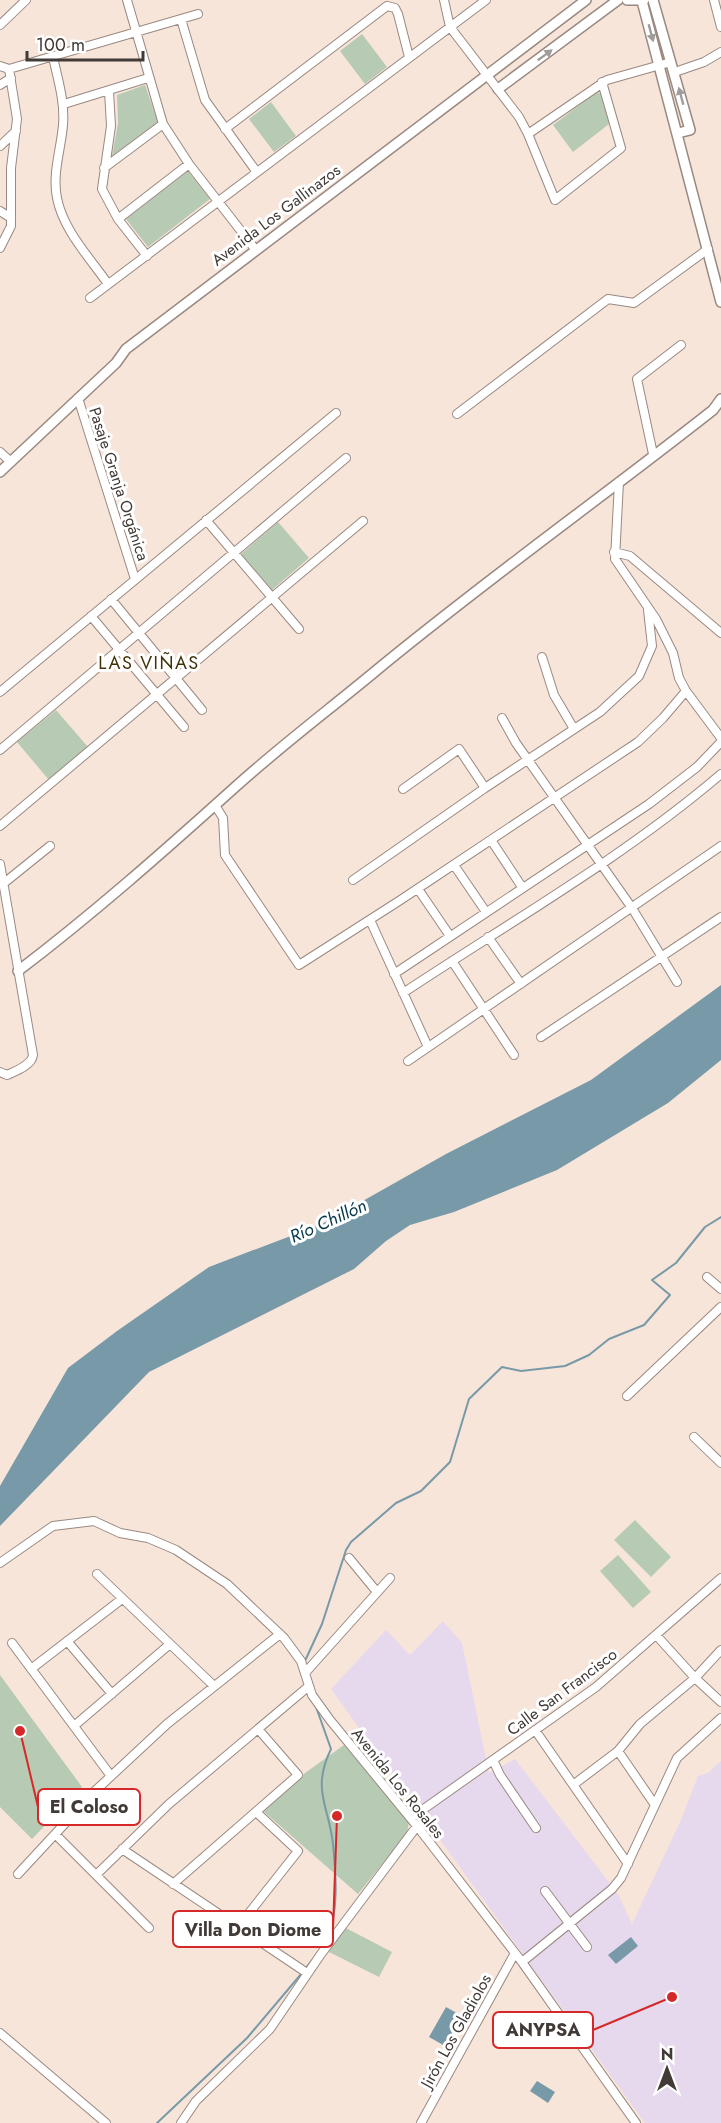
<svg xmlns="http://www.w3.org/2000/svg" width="721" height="2123" viewBox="0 0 721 2123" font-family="Jost,sans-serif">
<rect width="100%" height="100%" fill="#f7e5da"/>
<path fill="#e6d9ed" d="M443 1621 462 1643 489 1773 515 1759 618 1894 632 1924 681 1820 698 1776 708 1773 721 1761V2123H645L331 1689 386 1630 410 1655Z"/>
<path fill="#b7cab3" d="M362 34 387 67 365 84 340 51Z
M145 85 158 123 112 156 118 123 117 95Z
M597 92 601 94 609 124 573 152 553 125Z
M271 102 296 136 274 152 249 119Z
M188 171 210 199 148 247 126 219Z
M278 522 309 558 272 590 241 554Z
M56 710 88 747 49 780 17 742Z
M635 1520 671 1557 651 1577 614 1540Z
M618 1555 651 1592 633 1608 600 1571Z
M0 1675 82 1787 32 1839 0 1807Z
M344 1745 409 1822 407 1833 358 1894 263 1811 305 1773Z
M342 1926 392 1952 379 1977 329 1952Z"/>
<path fill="#7899a7" d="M721 985V1060L668 1103 557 1170 454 1212 410 1225 386 1241 354 1269 149 1372 0 1526V1486L68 1368 117 1331 209 1267 322 1224 446 1154 591 1080Z
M631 1937 638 1946 616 1964 608 1955Z
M446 2007 462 2016 445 2046 429 2037Z
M537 2081 555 2092 548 2103 530 2091Z"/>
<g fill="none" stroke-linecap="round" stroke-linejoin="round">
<path stroke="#7899a7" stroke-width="2" d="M304 1663 322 1624 346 1550 351 1542 396 1503 421 1491 450 1462 469 1399 502 1367 521 1371 565 1366 589 1355 609 1339 644 1325 670 1295 652 1280 676 1263 705 1227 721 1217
M315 1704 331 1749C311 1790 329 1806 333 1844 336 1875 339 1911 327 1940
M305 1969 313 1959
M157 2123 247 2038 302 1973"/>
<g stroke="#998980" stroke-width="10">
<path id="minor" d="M127 0 163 124 189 164 255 249
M444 0 450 27 519 117 528 134 555 200 621 148 602 82
M714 0 721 27
M181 19 205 100 256 171
M0 25 26 0
M53 57C58 80 65 102 63 125 61 149 52 174 57 198 63 230 90 258 108 284
M0 66 9 69 198 14
M675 72 704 62 721 52
M0 85 11 78
M109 91 111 126 102 189 118 219 147 256
M64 104 148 78
M225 129 387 6 395 8 398 14 409 57
M528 134 607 80 671 62
M0 146 16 131
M104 168 163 124
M0 211 11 218
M118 219 189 164
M0 248 11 226V168L17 119 9 69
M90 298 486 0
M78 398 135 579
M457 414 608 299 634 303 708 249
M0 452 11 462
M653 454 637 379 681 345
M619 482 615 559 656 619 673 653 679 678 686 691 721 738
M206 520 299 629
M614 552 630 556 721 633
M111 599 202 710
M91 616 184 727
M542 657 554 695 574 729
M0 692 336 413
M502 718 516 743 632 908 677 982
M0 750 346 458
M485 788 600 712 639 676 652 646 648 610
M215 805 223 818 225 855 299 965 399 901 638 742 663 718 686 691
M0 826 363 521
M491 840 522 887
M0 864 33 1055C32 1065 16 1071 7 1075L0 1072
M454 865 486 912
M353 880 485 788 459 749 403 789
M4 883 50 846
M418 889 450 936
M370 920 428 1047
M488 937 521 984
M452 961 514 1055
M394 974 649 804 697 767 721 742
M403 993C510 922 624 857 721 774
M541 1037 721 917
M408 1061 721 846
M707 1277 721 1289
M627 1396 721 1307
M694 1437 721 1463
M349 1558 377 1592
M0 1563 53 1526 94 1521 120 1533 148 1538 176 1550 227 1584 284 1638 301 1661 312 1695 330 1720 417 1826 522 1962 636 2123
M97 1574 214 1686
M656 1635 695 1678 721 1702
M67 1641 112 1694
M12 1643 111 1776
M31 1669 122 1599
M305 1673 390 1578
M74 1726 170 1644
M535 1730 628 1864
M618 1751 655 1805
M493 1760 500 1775 536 1828
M573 1785 618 1751 640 1724 695 1678 721 1650
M411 1818 596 1687 721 1578
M55 1834 149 1928
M122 1849 307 1973
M18 1874 95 1791 167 1724 280 1634
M96 1875 169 1804 309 1686
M173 1884 298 1775 258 1729
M545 1891 587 1947
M238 1927 298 1851 256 1812
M522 1962 612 1889 621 1878 677 1758 721 1718
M0 2033 106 2123
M181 2123 196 2101 270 2029 321 1954 417 1826
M421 2123 515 1953"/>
</g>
<g stroke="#998980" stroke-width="12">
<path id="tertiary" d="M627 0H644
M653 0 690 130 678 133
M642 1 721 302
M498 89 618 0
M0 472 116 363 126 349 586 0
M18 971C93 914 163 852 233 789 277 749 326 712 372 674 483 582 600 499 713 410L721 399"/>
</g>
<use href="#minor" stroke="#fff" stroke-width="8"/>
<use href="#tertiary" stroke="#fff" stroke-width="9"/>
</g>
<defs><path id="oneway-solid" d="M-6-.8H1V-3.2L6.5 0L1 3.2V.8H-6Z" transform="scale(1.5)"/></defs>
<g fill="#a09c9a">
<use href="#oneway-solid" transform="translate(651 33) rotate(75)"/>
<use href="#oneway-solid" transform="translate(545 55) rotate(-36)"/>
<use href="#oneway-solid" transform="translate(681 96) rotate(-105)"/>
</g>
<g text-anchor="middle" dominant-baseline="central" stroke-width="6" stroke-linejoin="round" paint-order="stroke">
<g font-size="16" fill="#413a36" stroke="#fff">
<text transform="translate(276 215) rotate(-37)">Avenida Los Gallinazos</text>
<text transform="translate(119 484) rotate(72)">Pasaje Granja Orgánica</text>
<text transform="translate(562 1692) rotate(-37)">Calle San Francisco</text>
<text transform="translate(398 1783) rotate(51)">Avenida Los Rosales</text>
<text transform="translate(456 2031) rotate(-61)">Jirón Los Gladiolos</text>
</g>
<g font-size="18" letter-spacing="1.5" fill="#403208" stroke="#fff">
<text x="149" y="663">LAS VIÑAS</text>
</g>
<g font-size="18" font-style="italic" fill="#043747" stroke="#fff">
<text transform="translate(328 1221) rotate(-24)">Río Chillón</text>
</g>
</g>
<path fill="none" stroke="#d62828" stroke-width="2" d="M20 1731L38 1807M337 1816L333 1929M672 1997L593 2030"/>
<g fill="#d62828" stroke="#fff" stroke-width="2">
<circle cx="20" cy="1731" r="6"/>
<circle cx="337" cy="1816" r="6"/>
<circle cx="672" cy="1997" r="6"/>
</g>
<g fill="#fff" stroke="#d62828" stroke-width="2">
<rect x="38" y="1789" width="102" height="36" rx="6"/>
<rect x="173" y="1911" width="160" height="36" rx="6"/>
<rect x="493" y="2012" width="100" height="36" rx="6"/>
</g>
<g font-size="18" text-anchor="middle" font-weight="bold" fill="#413a36">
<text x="89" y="1813">El Coloso</text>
<text x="253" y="1936">Villa Don Diome</text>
<text x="543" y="2036">ANYPSA</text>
</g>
<g transform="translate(667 2069)" stroke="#ffffff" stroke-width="4.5" paint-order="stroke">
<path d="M0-4.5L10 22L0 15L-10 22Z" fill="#413a36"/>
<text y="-9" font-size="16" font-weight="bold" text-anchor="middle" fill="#413a36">N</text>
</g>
<path d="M27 51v9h116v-9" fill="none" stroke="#413a36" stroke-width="3"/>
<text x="36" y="51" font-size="18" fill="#413a36" stroke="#ffffff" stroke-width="4.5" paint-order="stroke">100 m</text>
</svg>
